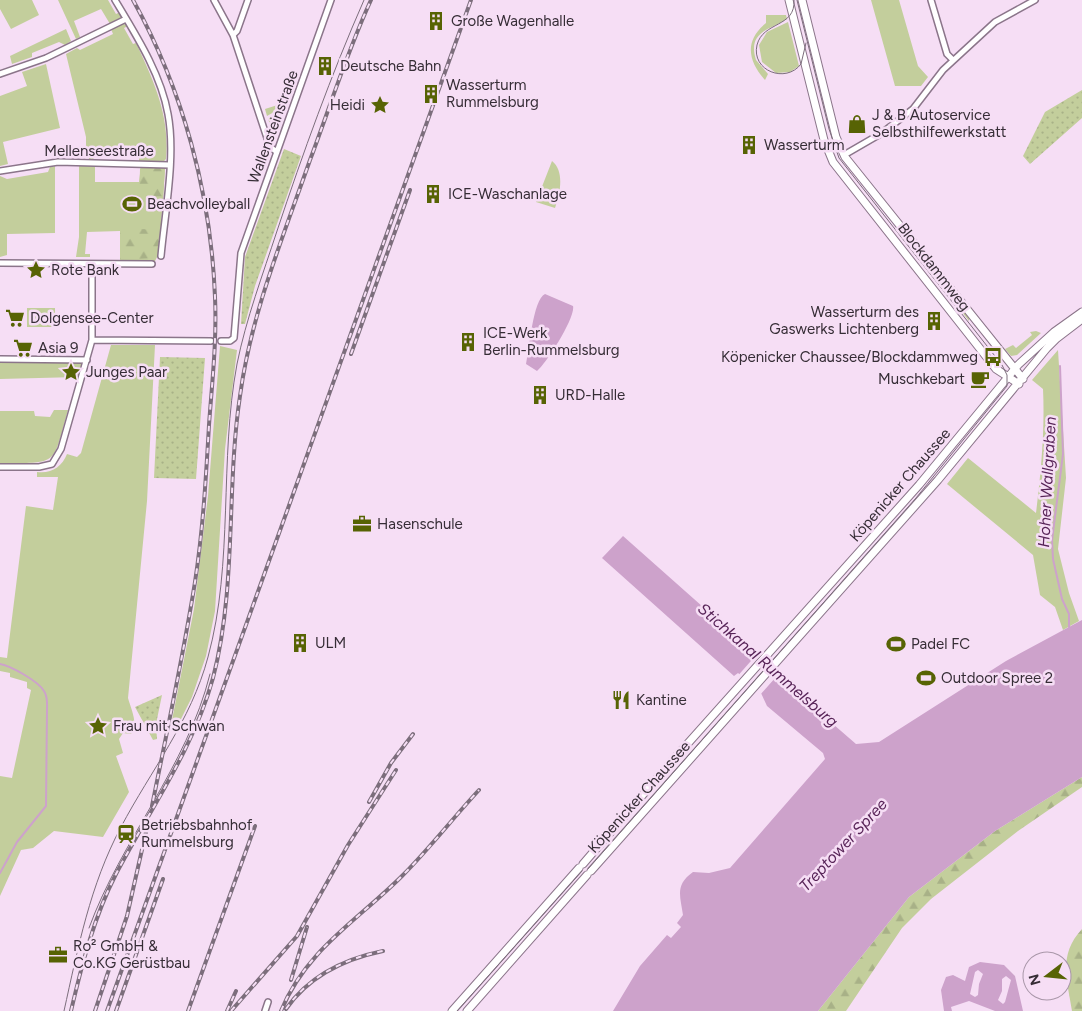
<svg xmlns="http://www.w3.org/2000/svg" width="1082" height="1011" viewBox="0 0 1082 1011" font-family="Figtree,sans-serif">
<defs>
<pattern id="forest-firs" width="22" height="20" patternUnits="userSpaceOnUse" patternTransform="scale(1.25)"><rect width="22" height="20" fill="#c3ce9c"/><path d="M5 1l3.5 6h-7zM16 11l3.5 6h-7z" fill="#a8b187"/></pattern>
<pattern id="garden-dots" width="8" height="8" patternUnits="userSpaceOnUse" patternTransform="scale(1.25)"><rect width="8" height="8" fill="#c3ce9c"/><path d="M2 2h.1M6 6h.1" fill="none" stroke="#a8b187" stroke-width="1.8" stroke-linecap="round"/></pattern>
</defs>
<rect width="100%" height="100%" fill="#f6def5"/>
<path fill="#c3ce9c" d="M0 0H32L39 15 11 29 0 9Z
M58 0H108L116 14 120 12 122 17 113 24H110L101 9 74 21 80 37 76 39Z
M871 0H899L918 66 928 77 921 86H895Z
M766 15H786L787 19C770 30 747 31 756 60L768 74 765 80C748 61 744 41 766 23Z
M788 22 799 66 790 72 776 73 762 62 759 45 767 32Z
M122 23 128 26 124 28 133 44 136 43C154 81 170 116 166 159L163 162 139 161V155H96L93 159H89V156H86V137L66 54 77 48 80 50 113 34 111 29Z
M66 29 71 41 65 45 59 42 32 53V57L12 64 10 56Z
M46 64 60 128 3 142 8 164 0 166V96L27 86 22 72Z
M287 102 288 103 274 140 268 118 276 117 274 112 267 116 265 109Z
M552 161C565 171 560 194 555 208L536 202Z
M55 166V233L7 234V255L0 257V176L7 179 48 172 50 167Z
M79 166H95V182H139L141 166 165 168 159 253 155 261 120 262V231L87 232 85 254H90V257H76L79 237Z
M917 252 969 318V321L915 253Z
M27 308H55V327H27Z
M1036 331 1041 333 1017 355 1011 356 1005 349 1013 345 1016 348 1032 335 1030 332Z
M111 345H155L147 501 128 698C131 709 139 725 131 734L123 733 119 739 123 753 116 756 129 792 103 837 54 831 33 848 21 850 0 896V776L12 778 31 690 27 688V682L10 677V673L0 671V657L7 658 26 506 53 510 58 477H37V472C51 474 62 467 67 454L77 457 81 453Z
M220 346 237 350 225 449 215 611 206 656 192 697 177 727 174 728 172 720 194 609 208 496Z
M1058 350 1066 478 1058 549 1069 593 1079 621 1063 630 1055 607 1040 595 1033 555 947 484 968 458 1036 513C1041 472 1045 430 1043 389L1032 380Z
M0 361H82L78 377 0 379Z
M54 410H68C52 466 60 463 0 463V411H34L35 416 50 417Z"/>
<path fill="url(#forest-firs)" d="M143 165 165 168 163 202 139 201 140 169Z
M141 229 161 230 156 258 120 260V231L140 232Z
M1082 777V787L1018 831 931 899 902 928 846 1011H818L909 897 995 831Z
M1082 929V1011H1072C1067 979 1058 955 1082 929Z"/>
<path fill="url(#garden-dots)" d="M1082 90V118L1030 164 1023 156 1045 112Z
M284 149 301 156 255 286 245 324H241L245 257Z
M160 357 205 358 196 479 154 478Z
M162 695 156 724 157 739 153 740 135 707Z"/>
<path fill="#cda2cb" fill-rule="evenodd" d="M545 294 573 306C576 317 546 364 537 371L526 364C529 351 533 299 545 294Z
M623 536 756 654 751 659 775 680 788 685 856 744 879 742 1006 661 1082 620V777L995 831 909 897 818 1011H613L640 966 667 935 671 938 681 927 677 923 683 915C680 895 675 885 693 872L709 873 730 868 825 759 823 753 767 706 761 693 738 673 734 676 602 558Z
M980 962 1004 965 1015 976 1023 1011H995L969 1001 951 1007 952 1011H944L941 990 946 977 953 975 965 981 969 967ZM978 970 983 974 979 984 978 995 975 997 970 994 975 972ZM1006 976 1011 980 1005 1002 1003 1004 998 1000 1002 991V979Z"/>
<path fill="#f6def5" d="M758 653 755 659 776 677 759 696 738 676 735 679Z"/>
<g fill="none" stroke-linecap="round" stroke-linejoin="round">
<path stroke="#cda2cb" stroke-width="2" d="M1060 366 1063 454 1052 540 1053 559 1062 599 1069 614V627
M0 664C11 666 38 681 44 691 48 697 47 703 47 710L46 806 17 842 0 873"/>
<g stroke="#8b758a" stroke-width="8">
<path id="street" d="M115 0C136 35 161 74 168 114 176 156 165 212 161 256
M214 0 233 35 270 147 277 152
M931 0 947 54 953 60
M233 35 237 31 248 0
M0 74 46 58 126 19
M844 155 882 133 913 109 943 70 995 22 1035 0
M0 171 58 162 169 165
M0 263 152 264
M92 340 211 341
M221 341H230L234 338 241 253 331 0
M0 359 87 360
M0 467H39L52 464 61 449 92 340V264
M265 1011 268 1002"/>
</g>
<g stroke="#8b758a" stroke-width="9">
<path id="secondary" d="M789 0 824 140 833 162 996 369 1019 384
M802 0 836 137 845 157 1023 379
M583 864 665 769 919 485 1018 365 1054 332 1082 312
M591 871 938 480 1047 348 1056 339 1082 319
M452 1011 579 868
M467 1011 587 875"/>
</g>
<use href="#street" stroke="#fff" stroke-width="5"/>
<use href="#secondary" stroke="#fff" stroke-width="7"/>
<path stroke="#7c6e7c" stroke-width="1" d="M794 0C796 28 763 21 757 45 751 71 786 84 801 64L806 43
M588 869 916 498 1007 386V375L1002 365 839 158 829 129 797 0
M89 928C121 840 187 767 210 674
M64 1011C78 948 90 885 121 827 151 770 191 721 208 657 234 562 219 460 237 364 246 319 263 274 277 231 303 153 331 75 364 0
M457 1011 582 871"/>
<g stroke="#7c6e7c" stroke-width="4">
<path id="rail" d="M133 0C183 90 211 194 215 297 217 340 212 383 209 425 206 477 203 530 195 582 183 657 167 731 152 806
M351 354 410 190
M369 802 391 763 413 734
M291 980 307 927
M286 1009C309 976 344 959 383 951
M71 1011C82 964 94 917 116 874 150 809 193 750 213 678 237 586 226 489 240 396 251 314 283 237 310 160 330 107 347 52 371 0
M95 1011 127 916 148 823
M107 1011 471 0
M116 1011 163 879
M188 1011 255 826
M227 1011 236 991
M231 1011 297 936 348 845 396 770
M281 1011C306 950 357 921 402 876 429 849 453 818 479 790"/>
</g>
<use href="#rail" stroke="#f6def5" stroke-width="2" stroke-dasharray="5.5" stroke-linecap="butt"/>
</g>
<defs>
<g id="building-bare" transform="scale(1.5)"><path d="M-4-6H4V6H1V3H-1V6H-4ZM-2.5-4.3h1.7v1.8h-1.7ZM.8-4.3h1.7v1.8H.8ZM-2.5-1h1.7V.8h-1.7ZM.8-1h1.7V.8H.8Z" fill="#576304" stroke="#f6def5" stroke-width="2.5" paint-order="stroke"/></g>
<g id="sight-bare" transform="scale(1.5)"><path d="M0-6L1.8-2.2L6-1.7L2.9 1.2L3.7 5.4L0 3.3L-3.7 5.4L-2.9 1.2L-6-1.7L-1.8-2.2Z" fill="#576304" stroke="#f6def5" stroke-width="2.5" paint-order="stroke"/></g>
<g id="shop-bare" transform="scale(1.5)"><path d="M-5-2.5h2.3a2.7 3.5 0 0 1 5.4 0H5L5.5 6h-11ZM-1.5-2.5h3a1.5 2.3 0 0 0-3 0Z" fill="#576304" stroke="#f6def5" stroke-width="2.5" paint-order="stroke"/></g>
<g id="stadium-bare" transform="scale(1.5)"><path d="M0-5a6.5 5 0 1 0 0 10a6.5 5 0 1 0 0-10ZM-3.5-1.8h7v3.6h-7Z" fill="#576304" stroke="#f6def5" stroke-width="2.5" paint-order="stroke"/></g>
<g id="supermarket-bare" transform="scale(1.5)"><path d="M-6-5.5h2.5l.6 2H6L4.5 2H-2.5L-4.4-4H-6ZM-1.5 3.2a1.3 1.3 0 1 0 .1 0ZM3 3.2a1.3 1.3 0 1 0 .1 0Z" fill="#576304" stroke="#f6def5" stroke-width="2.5" paint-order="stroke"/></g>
<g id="bus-bare" transform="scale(1.5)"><path d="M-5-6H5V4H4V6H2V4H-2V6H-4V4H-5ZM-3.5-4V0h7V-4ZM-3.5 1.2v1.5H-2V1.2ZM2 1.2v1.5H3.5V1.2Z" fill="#576304" stroke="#f6def5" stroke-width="2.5" paint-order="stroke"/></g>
<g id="cafe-bare" transform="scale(1.5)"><path d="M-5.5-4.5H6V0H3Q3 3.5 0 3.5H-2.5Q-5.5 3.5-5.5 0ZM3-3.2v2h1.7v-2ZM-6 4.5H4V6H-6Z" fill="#576304" stroke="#f6def5" stroke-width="2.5" paint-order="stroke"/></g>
<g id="office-bare" transform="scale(1.5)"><path d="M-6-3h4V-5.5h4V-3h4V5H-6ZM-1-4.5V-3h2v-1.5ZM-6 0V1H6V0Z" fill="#576304" stroke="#f6def5" stroke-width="2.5" paint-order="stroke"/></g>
<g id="restaurant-bare" transform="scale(1.5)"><path d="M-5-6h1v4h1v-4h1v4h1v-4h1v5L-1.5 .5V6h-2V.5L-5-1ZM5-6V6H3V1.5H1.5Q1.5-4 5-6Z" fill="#576304" stroke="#f6def5" stroke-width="2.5" paint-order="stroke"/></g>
<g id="station-bare" transform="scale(1.5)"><path d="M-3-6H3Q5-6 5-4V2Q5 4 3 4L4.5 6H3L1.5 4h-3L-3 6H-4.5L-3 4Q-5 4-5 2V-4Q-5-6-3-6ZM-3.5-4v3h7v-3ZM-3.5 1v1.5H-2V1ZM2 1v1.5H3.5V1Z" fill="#576304" stroke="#f6def5" stroke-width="2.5" paint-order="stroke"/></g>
</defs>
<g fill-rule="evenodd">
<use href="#building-bare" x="436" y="21"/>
<use href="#building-bare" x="325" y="66"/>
<use href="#building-bare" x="431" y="94"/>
<use href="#sight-bare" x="380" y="105"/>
<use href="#shop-bare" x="857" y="124"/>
<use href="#building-bare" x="749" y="145"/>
<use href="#building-bare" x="433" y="194"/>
<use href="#stadium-bare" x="132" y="204"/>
<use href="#sight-bare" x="36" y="270"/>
<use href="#supermarket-bare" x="15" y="318"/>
<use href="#building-bare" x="934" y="321"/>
<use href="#building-bare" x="468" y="342"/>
<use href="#supermarket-bare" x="23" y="348"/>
<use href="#bus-bare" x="993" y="357"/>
<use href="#sight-bare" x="71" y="372"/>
<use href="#cafe-bare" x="980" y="379"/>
<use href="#building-bare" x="540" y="395"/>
<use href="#office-bare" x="362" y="524"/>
<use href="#building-bare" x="300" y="643"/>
<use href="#stadium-bare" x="896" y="644"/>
<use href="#stadium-bare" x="926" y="678"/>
<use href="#restaurant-bare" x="621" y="700"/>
<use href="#sight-bare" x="98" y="726"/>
<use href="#station-bare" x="126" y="834"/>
<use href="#office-bare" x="58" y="955"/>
</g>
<g text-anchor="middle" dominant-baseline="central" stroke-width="5" stroke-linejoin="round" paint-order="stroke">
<g font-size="15" fill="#362d36" stroke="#f6def5" text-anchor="start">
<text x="451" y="21">Große Wagenhalle</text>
<text x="340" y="66">Deutsche Bahn</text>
<text x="446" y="85">Wasserturm<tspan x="446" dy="17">Rummelsburg</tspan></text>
<text x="365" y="105" text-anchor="end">Heidi</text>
<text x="872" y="115">J &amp; B Autoservice<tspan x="872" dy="17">Selbsthilfewerkstatt</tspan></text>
<text x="764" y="145">Wasserturm</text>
<text x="448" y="194">ICE-Waschanlage</text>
<text x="147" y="204">Beachvolleyball</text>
<text x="51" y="270">Rote Bank</text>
<text x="919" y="312" text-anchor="end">Wasserturm des<tspan x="919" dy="17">Gaswerks Lichtenberg</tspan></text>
<text x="30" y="318">Dolgensee-Center</text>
<text x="483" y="333">ICE-Werk<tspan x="483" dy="17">Berlin-Rummelsburg</tspan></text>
<text x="38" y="348">Asia 9</text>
<text x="978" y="357" text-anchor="end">Köpenicker Chaussee/Blockdammweg</text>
<text x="86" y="372">Junges Paar</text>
<text x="965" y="379" text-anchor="end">Muschkebart</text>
<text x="555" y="395">URD-Halle</text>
<text x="377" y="524">Hasenschule</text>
<text x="315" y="643">ULM</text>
<text x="911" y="644">Padel FC</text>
<text x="941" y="678">Outdoor Spree 2</text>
<text x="636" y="700">Kantine</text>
<text x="113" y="726">Frau mit Schwan</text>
<text x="141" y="825">Betriebsbahnhof<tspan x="141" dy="17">Rummelsburg</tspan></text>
<text x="73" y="946">Ro² GmbH &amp;<tspan x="73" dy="17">Co.KG Gerüstbau</tspan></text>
</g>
<g font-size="15" fill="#362d36" stroke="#f6def5">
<text transform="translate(273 127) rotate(-70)">Wallensteinstraße</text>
<text x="99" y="151">Mellenseestraße</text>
<text transform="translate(934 267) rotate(52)">Blockdammweg</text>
<text transform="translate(900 485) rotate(-49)">Köpenicker Chaussee</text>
<text transform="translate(639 797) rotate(-48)">Köpenicker Chaussee</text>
</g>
<g font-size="16" font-style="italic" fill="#582458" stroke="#f6def5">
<text transform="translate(1047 482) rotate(-87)">Hoher Wallgraben</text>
<text transform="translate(768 665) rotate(41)">Stichkanal Rummelsburg</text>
<text transform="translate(843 845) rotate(-47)">Treptower Spree</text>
</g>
</g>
<g transform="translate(1047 976) rotate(254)"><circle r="24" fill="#f6def5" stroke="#a997a9"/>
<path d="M0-4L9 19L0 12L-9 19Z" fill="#576304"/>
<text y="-8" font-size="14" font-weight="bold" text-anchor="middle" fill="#362d36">N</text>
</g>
</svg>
